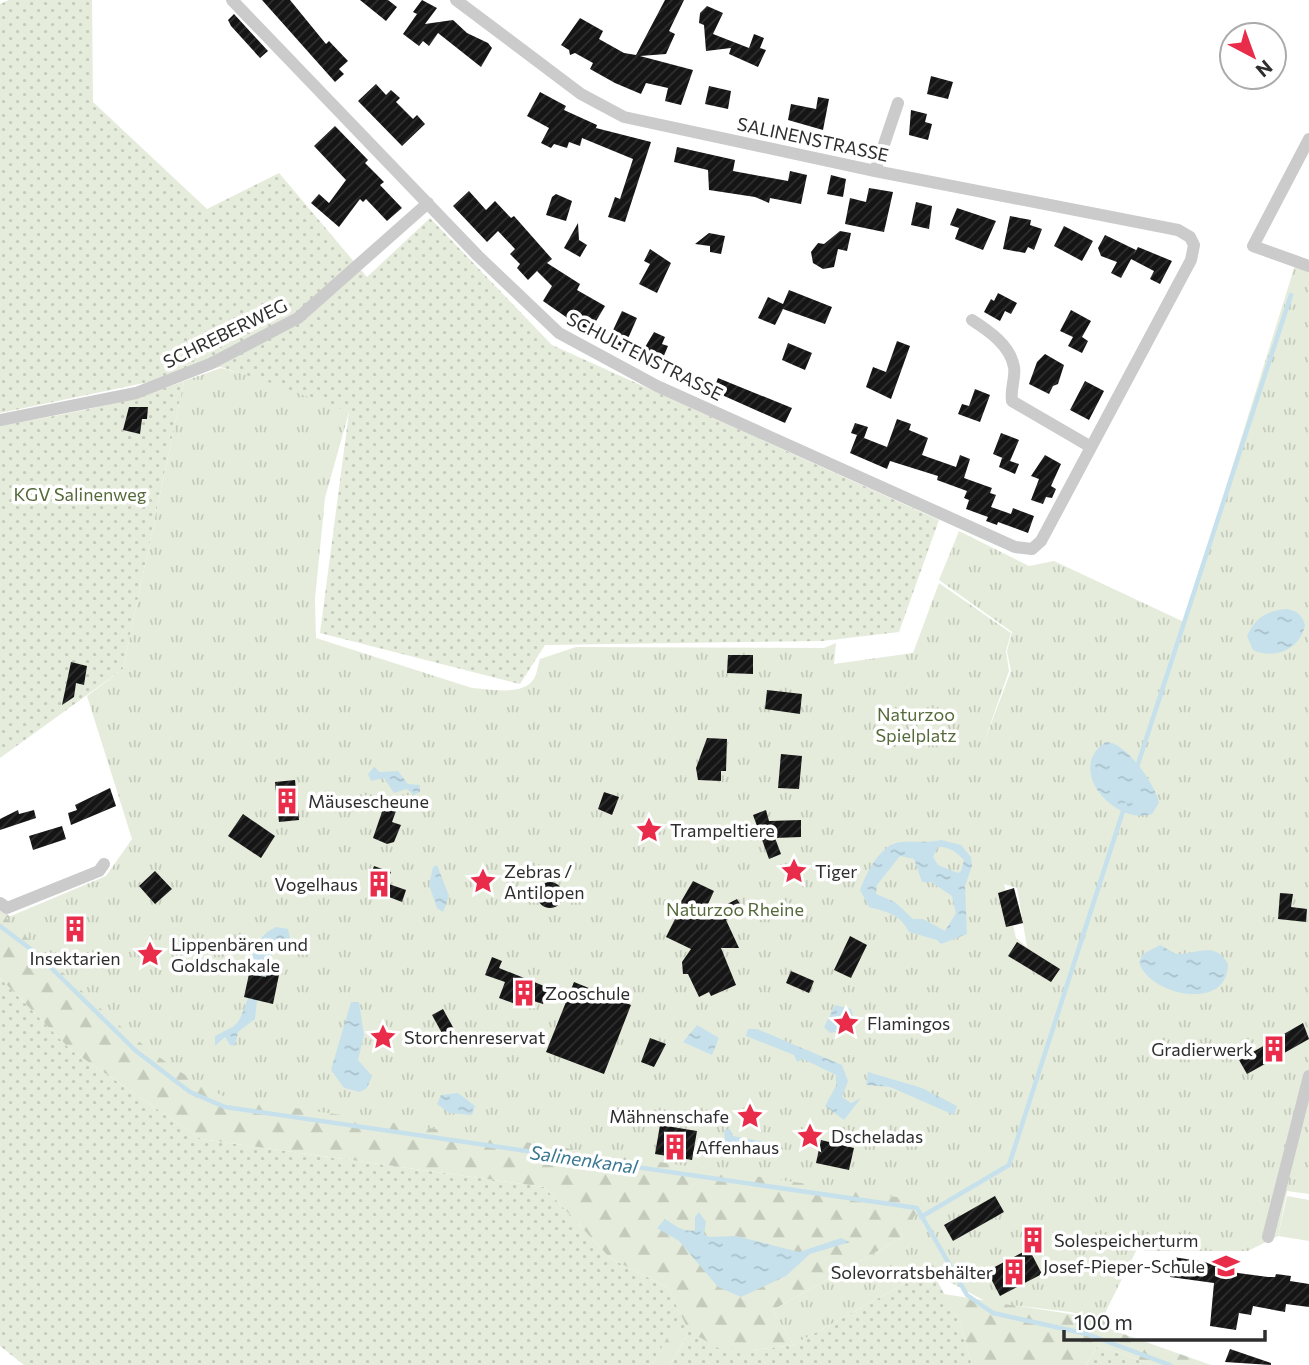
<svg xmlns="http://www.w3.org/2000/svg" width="1309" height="1365" viewBox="0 0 1309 1365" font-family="Commissioner,sans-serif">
<defs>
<pattern id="grass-dots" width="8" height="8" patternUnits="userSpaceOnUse" patternTransform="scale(1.75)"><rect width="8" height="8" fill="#e5ecdb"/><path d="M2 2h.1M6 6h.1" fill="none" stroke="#c5cbbc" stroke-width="1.8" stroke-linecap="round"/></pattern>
<pattern id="forest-firs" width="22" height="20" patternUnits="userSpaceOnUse" patternTransform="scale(1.75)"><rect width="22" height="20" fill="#e5ecdb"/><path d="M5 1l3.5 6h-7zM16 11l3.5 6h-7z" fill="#c5cbbc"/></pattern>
<pattern id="park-tufts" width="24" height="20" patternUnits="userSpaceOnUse" patternTransform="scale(1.75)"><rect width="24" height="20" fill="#e5ecdb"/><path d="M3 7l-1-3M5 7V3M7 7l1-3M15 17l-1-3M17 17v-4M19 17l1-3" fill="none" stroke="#c5cbbc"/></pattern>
<pattern id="water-ripples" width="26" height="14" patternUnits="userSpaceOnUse" patternTransform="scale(1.75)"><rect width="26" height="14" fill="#c6e1ec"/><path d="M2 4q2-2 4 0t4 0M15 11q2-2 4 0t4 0" fill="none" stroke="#aac1cb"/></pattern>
<pattern id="building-hatch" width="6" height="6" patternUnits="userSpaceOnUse" patternTransform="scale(1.75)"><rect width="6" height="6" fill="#151515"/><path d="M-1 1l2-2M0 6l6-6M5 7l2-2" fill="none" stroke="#2f2f2f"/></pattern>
</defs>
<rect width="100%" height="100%" fill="#fff"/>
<path fill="url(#grass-dots)" d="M9 0H92L93 102 207 209 279 173 367 277 430 218 552 345 939 520 899 632 822 641 545 645 520 684 320 633 349 412 221 367 0 413V4Z
M184 381 123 669 0 758V425C64 415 124 404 184 381Z
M0 978 71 1050 201 1139 544 1187 610 1258 667 1287 689 1330 753 1350 793 1345 924 1273H933L960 1323 972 1365H670L687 1335 674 1326 652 1365H24L0 1346Z
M1098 1345 1153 1365H1086Z"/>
<path fill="url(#forest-firs)" d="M0 908 39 942 926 1199 901 1238 773 1310 793 1345 753 1350 718 1348 689 1331 667 1287 610 1258 544 1187 201 1139 71 1050 0 978Z
M944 1294 1102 1319 1112 1330 1211 1365H1153L1098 1345 1086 1365H972L960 1323Z
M674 1325 687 1335 670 1365H652Z"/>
<path fill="url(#park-tufts)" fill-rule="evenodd" d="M1296 262 1309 266V1194L1287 1191 1278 1236 1248 1251H1145L1138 1247 1102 1319 1070 1312 987 1302 933 1273H924L793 1345 773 1310 901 1238 925 1199 896 1197 227 1098C141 1058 75 982 6 918L106 876 132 839 87 696 123 669 184 381 221 368 260 379 349 412 325 498 315 599 316 638 472 688C488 689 522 696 533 680 537 675 538 665 540 659L576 647 824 648 836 643 834 664 913 653 939 583 1011 633 1006 651 1009 671 984 742 1011 671 1007 651 1012 632 939 580 959 531 1029 566 1054 561 1184 622ZM1004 884 1017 888 1027 947 1016 938Z"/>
<path fill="#e5ecdb" d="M1287 1196 1309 1200V1241L1278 1236Z"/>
<path fill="url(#water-ripples)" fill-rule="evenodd" d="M1286 609C1297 611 1302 614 1305 625 1300 649 1276 660 1253 650L1247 636C1255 618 1267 611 1286 609Z
M1106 742C1125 741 1156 785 1159 803L1152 814C1115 826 1064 769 1106 742Z
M374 767 380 772 398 771 408 784 420 785V792L414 795 407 789 394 793 384 778 371 781 368 774Z
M941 840 961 845 971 857 972 866 965 886 967 934 941 944 937 940 909 932C900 914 887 912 869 907L860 890C867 873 880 843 902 842 916 841 927 843 941 840ZM938 847C948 846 957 852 964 860L961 871 958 873 938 865 933 857ZM900 856 914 859 922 882H931L952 896 956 913 945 931 923 919H913L895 902 876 894 877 885Z
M437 865 449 896 443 912 437 908 429 885 433 867Z
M276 927 288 929 290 938 273 951 266 978 249 974C251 955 257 935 276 927Z
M1160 945C1167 948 1173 955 1181 954 1200 953 1215 942 1228 964 1228 1013 1148 995 1139 962L1143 954Z
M248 998 257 1000 255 1019 238 1032 235 1046 230 1045 225 1037 215 1046V1036C240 1023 237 1028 248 998Z
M351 1002H359L364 1035 358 1060 372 1076 367 1088 360 1092 344 1088 331 1070Z
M835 1005 851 1009 853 1015 842 1031 830 1033 824 1027Z
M697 1025 719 1038 712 1055 683 1042Z
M748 1029H757L842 1065 848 1081 842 1097 851 1103 861 1098 844 1120 825 1106 836 1086V1075L803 1059 797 1062 794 1055 746 1036Z
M868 1072 922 1088 957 1106 954 1115 890 1087 866 1085Z
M458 1093 475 1106 472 1115 449 1113 437 1104 441 1095Z
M730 1129 733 1136 781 1145 776 1156 748 1151 725 1142 724 1130Z
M699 1212 706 1222 704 1234 709 1237 736 1236 799 1252 841 1238 850 1242 810 1254 786 1276 741 1297 718 1287 679 1241 657 1228 665 1219C675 1225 683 1233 695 1230V1217Z"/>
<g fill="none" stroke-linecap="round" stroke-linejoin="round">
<path stroke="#c6e1ec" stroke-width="4.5" d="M1136 770 1291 295
M0 926 36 953 136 1051 190 1092 225 1107 917 1208 967 1295 993 1313 1087 1334 1170 1365
M921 1217 1009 1165 1125 805"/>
</g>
<path fill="url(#building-hatch)" d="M262 0H290L326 44 329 41 348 61 339 69 344 74 335 82Z
M360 0H388L397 7 386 21Z
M422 0 437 8 425 24 453 20 467 33 488 43 492 48 481 67 438 33 429 46 423 41 419 46 403 34 417 14 413 12Z
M665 0H684L669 31 675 34 666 54 640 56 693 70 681 105 665 101 668 88 646 83 641 94 615 83 590 69 593 63 575 53 570 55 569 50 561 45 580 18 603 31 599 39 624 53 636 55Z
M707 6 723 13 713 34 749 48 754 34 764 38 760 48 766 50 758 67 729 54 731 48 706 51 704 25 699 23 700 13Z
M234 14 268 51 260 58 231 26 228 20Z
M931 76 953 82 948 99 927 94Z
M376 84 386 95 391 90 400 98 396 102 413 119 417 115 425 124 402 146 358 101Z
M709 86 731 91 728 109 705 104Z
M540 92 566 106 564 110 597 125 596 128 651 142 625 222 608 217 615 197 620 199 633 159 582 138 580 146 569 142 567 148 554 144 551 148 541 143 549 128 527 116Z
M818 97 829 99 823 130 788 120 791 104 816 109Z
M911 110 927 114 925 122 932 124 928 140 909 135Z
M335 126 368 160 365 163 384 182 380 185 402 208 387 221 366 199 363 202 360 199 339 227 311 203 319 194 329 203 346 180 314 146Z
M677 147 735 160 733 171 788 181 790 171 807 175 801 204 770 198 769 203 755 197 709 190 708 170 674 162Z
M831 175 846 179 843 197 827 194Z
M869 188 893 192 884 232 845 224 850 198 866 202Z
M469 191 486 210 495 201 511 218 514 216 552 259 547 263 580 284 577 290 605 306 589 333 543 301 552 286 537 271 528 280 517 268 520 264 510 254 515 249 498 231 487 242 453 206Z
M556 194 572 201 566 221 546 215 552 197Z
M916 202 932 206 929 229 911 225Z
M957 208 996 221 983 250 955 239 959 228 950 225Z
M1010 216 1031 220 1030 225 1042 229 1034 250 1028 247 1025 253 1003 249Z
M578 223 579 240 587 245 580 257 564 248Z
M1064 226 1093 241 1082 261 1054 246Z
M840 231 851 233 847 251 838 249 834 267 823 269 813 263 811 252 818 243 824 244Z
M709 233 725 236 721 254 710 252V246L695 244Z
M1105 235 1136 250 1121 278 1111 273 1117 262 1101 256 1098 248Z
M1138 247 1172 261 1160 284 1150 279 1154 271 1131 259Z
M650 249 671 263 657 293 639 284 650 264 644 261Z
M789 290 832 307 825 324 783 309 775 325 758 318 768 297 783 304Z
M998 293 1017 303 1011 314 1005 311 1000 321 984 312 991 299 994 301Z
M1071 310 1091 321 1082 337 1088 341 1082 353 1068 346 1073 337 1060 331Z
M622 311 637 318 623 350 607 343Z
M654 332 665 337 662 344 668 346 663 358 657 355 653 366 638 359Z
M897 341 910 346 891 399 866 387 873 367 886 372Z
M788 343 812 353 805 370 782 360Z
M1045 354 1064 365 1058 384 1053 386 1049 394 1029 384 1037 362Z
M718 378 792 408 785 423 713 391Z
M1085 381 1104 391 1089 420 1070 410Z
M975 389 990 395 980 422 958 414 962 404 969 406Z
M129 407H148L147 419H142L140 434 123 430Z
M897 419 911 424 909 430 928 438 922 455 956 467 960 455 970 459 964 478 992 488 990 493 996 495 991 507 1011 514 1013 508 1034 516 1028 533 998 522 997 525 986 521 988 517 966 509 969 500 964 498 967 491 937 480 938 476 890 461 887 469 850 453 857 435 851 433 855 423 868 427 864 438 887 447Z
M1001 433 1019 440 1010 461 1019 464 1015 474 999 467 1002 458 1005 459 993 454Z
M1045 455 1061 464 1051 486 1056 489 1052 498 1046 497 1043 504 1031 500 1039 479 1031 476Z
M728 655H753V674L727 673Z
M71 662 87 666 84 685 76 683 74 697 62 705Z
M767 690 802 694 800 714 765 709Z
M707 738 727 739 726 771H721V781L698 780 696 768Z
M781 754 802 756 799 789 778 788Z
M295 780 299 820 279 822 275 782Z
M110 788 116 806 71 825 68 813 77 810 75 805Z
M604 792 619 797 612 815 598 809Z
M384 806 396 811 392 822 401 825 394 842 387 844 373 838Z
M18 810 19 814 34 810 36 818 0 830V819Z
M766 810 769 821 801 820V837L775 838 781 854 769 859 753 815Z
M243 814 275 836 261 858 228 836Z
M62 826 66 839 33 850 29 836Z
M374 866 391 872 386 883 406 890 402 902 376 892 372 895 369 880Z
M155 871 172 889 155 904 139 886Z
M693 881 714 891 702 917 737 899 744 911 726 920 739 948H721L736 985 711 996 709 992 699 997 688 974H683L682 962 691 949 666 937 678 913 675 912Z
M537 895a13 13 0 1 1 26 0a13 13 0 1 1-26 0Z
M1014 888 1023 923 1006 927 998 893Z
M1280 893 1293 894 1291 907 1307 909 1306 922 1278 919Z
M850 936 867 945 851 978 834 970Z
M1017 942 1060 969 1051 982 1008 956Z
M492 957 502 961 499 968 549 988 543 1004 524 998 521 1006 499 998 505 982 485 975Z
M269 967 280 970 273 1004 244 997 249 974 266 977Z
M791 971 814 981 809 993 786 983Z
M574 982 631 1005 604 1074 546 1052Z
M443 1009 454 1029 443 1035 432 1015Z
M1303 1023 1309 1039 1247 1074 1239 1060Z
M650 1038 666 1044 654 1067 641 1062Z
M660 1125 697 1131 692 1160 655 1154Z
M821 1140 854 1148 849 1170 816 1163Z
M995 1196 1004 1212 953 1241 944 1225Z
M1029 1249 1042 1274 1000 1296 987 1271Z
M1173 1257 1232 1266 1231 1270 1238 1273 1268 1277H1275L1276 1274 1291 1276 1290 1281 1309 1284V1307L1286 1304 1285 1312 1253 1306 1251 1315 1239 1313 1236 1330 1210 1326 1214 1283 1170 1277Z
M1230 1349 1271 1363V1365L1225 1362Z"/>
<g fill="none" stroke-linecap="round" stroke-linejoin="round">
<path stroke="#cbcbcb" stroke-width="12" d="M232 0 478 256 559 333 657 386 1015 547 1032 549 1041 541 1191 260 1194 245 1190 237 1178 230 875 171 624 117 581 94 456 0
M1309 139 1253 246 1309 266
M875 171 898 103
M972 320C989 331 1010 345 1014 367 1016 377 1010 389 1012 401L1091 447
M0 420 136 393 210 364 298 318 428 203
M0 903 7 908 99 871 104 864
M1268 1237 1309 1076"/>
</g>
<defs>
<g id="building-bare" transform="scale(2.1)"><path d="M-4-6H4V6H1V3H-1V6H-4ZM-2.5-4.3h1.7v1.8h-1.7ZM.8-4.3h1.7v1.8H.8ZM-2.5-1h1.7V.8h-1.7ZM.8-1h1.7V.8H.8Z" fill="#e92c49" stroke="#fff" stroke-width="2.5" paint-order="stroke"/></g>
<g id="sight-bare" transform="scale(2.1)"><path d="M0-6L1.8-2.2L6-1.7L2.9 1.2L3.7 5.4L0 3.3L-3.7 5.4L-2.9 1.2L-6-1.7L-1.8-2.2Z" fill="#e92c49" stroke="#fff" stroke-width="2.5" paint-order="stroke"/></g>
<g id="school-bare" transform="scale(2.1)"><path d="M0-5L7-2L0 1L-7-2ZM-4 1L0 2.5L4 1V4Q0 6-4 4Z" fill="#e92c49" stroke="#fff" stroke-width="2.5" paint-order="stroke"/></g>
</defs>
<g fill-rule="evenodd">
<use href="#building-bare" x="287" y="801"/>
<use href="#sight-bare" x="649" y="830"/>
<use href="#sight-bare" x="794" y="871"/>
<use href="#sight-bare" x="483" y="881"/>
<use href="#building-bare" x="379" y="884"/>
<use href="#building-bare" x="75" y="929"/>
<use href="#sight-bare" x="150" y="954"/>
<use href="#building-bare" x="524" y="993"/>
<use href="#sight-bare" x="846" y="1023"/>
<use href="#sight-bare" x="383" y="1037"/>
<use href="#building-bare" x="1274" y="1049"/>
<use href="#sight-bare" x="750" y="1116"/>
<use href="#sight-bare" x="810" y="1136"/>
<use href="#building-bare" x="675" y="1147"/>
<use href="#building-bare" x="1033" y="1240"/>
<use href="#school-bare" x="1226" y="1266"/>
<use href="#building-bare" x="1014" y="1272"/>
</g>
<g text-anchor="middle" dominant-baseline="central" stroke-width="7" stroke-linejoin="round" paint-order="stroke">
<g font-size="18" fill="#2e2e2e" stroke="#fff">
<text transform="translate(813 139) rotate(12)">SALINENSTRASSE</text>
<text transform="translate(225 333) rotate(-26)">SCHREBERWEG</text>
<text transform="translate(645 356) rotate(27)">SCHULTENSTRASSE</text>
</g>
<g font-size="18" fill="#556a3a" stroke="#fff">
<text x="80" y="494">KGV Salinenweg</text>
<text x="916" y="714">Naturzoo<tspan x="916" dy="21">Spielplatz</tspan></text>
<text x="735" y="909">Naturzoo Rheine</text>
</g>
<g font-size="18" fill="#2e2e2e" stroke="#fff" text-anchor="start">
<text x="308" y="801">Mäusescheune</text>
<text x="670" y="830">Trampeltiere</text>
<text x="504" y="871">Zebras /<tspan x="504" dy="21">Antilopen</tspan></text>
<text x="815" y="871">Tiger</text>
<text x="358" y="884" text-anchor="end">Vogelhaus</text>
<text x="171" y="944">Lippenbären und<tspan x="171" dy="21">Goldschakale</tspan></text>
<text x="75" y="958" text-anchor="middle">Insektarien</text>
<text x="545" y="993">Zooschule</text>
<text x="867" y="1023">Flamingos</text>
<text x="404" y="1037">Storchenreservat</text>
<text x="1253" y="1049" text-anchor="end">Gradierwerk</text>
<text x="729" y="1116" text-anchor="end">Mähnenschafe</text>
<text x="831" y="1136">Dscheladas</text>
<text x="696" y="1147">Affenhaus</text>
<text x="1054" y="1240">Solespeicherturm</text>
<text x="1205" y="1266" text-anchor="end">Josef-Pieper-Schule</text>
<text x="993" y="1272" text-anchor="end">Solevorratsbehälter</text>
</g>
<g font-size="19" font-style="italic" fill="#3a7791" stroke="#fff">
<text transform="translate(584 1159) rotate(8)">Salinenkanal</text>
</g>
</g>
<g transform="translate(1253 56) rotate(139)"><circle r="33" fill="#ffffff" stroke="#ababab" stroke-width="2"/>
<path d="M0-5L12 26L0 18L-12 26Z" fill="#e92c49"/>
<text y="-10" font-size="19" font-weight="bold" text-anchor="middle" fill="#2e2e2e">N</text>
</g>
<path d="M1064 1330v10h201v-10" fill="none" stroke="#2e2e2e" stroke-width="3.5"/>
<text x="1074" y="1330" font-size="21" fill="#2e2e2e" stroke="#ffffff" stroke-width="5" paint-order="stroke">100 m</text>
</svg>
